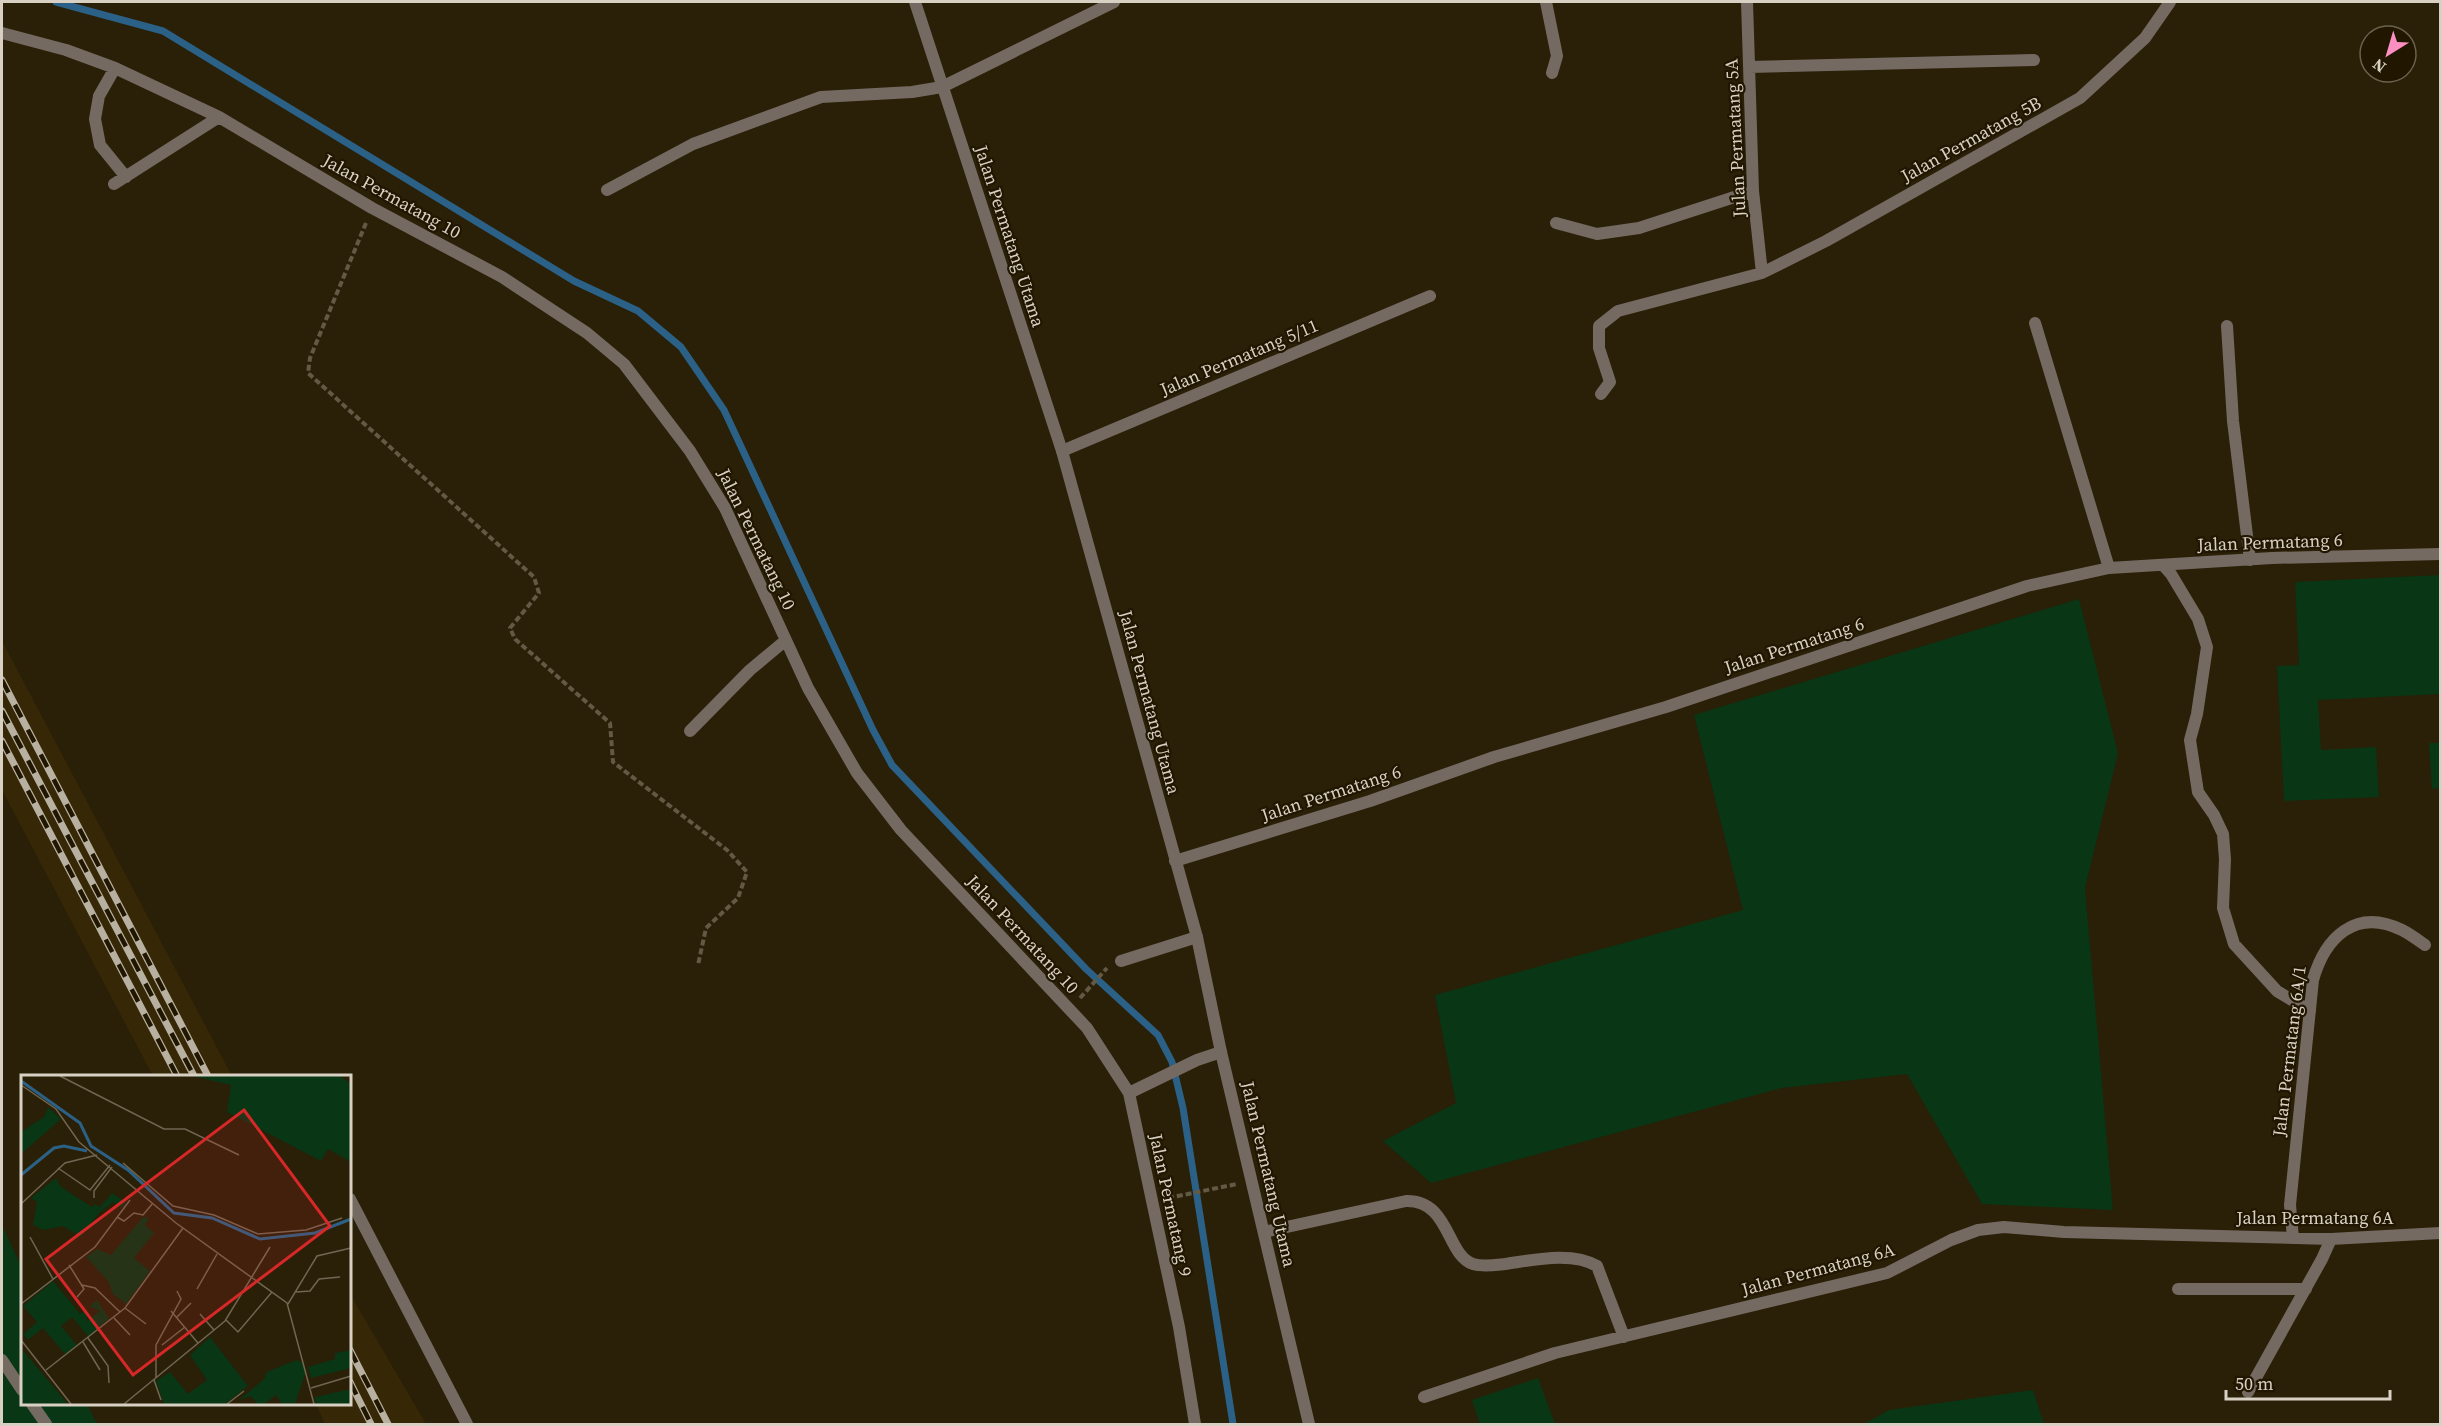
<svg xmlns="http://www.w3.org/2000/svg" width="2442" height="1426" viewBox="0 0 2442 1426" font-family="'Source Serif 4',serif">
<rect width="100%" height="100%" fill="#2a1f07"/>
<path fill="#362806" d="M2 641 232 1076H153L2 790Z
M350 1294 426 1424H325L316 1404H350Z"/>
<path fill="#093614" d="M2440 575V694L2318 700 2321 750 2376 747 2379 797 2284 801 2277 666 2299 665 2295 582Z
M2079 599 2118 753 2085 888 2113 1210 1982 1204 1907 1074 1782 1088 1431 1183 1383 1141 1456 1103 1435 995 1743 910 1694 715Z
M2429 743H2440V788L2432 789Z
M2 1225 22 1268V1404H87L97 1424H2Z
M1538 1378 1555 1424H1480L1472 1400Z
M2033 1390 2044 1424H1864L1889 1410Z"/>
<g fill="none" stroke-linecap="round" stroke-linejoin="round">
<path stroke="#2b6186" stroke-width="7" d="M56 2 163 31 574 281 638 311 681 347 724 410 873 730 892 765 1086 969 1158 1035 1172 1062 1183 1108 1233 1424"/>
<path stroke="#635a45" stroke-width="4" stroke-dasharray="6 3" stroke-linecap="butt" d="M366 223 310 358 308 373 534 577 539 593 510 628 515 639 610 723 613 762 727 850 747 872 738 898 706 928 698 965
M1080 998 1107 968
M1168 1198 1237 1184"/>
<path stroke="#746a61" stroke-width="12" d="M1121 961 1197 937
M2178 1289H2306
M2 1360 22 1390
M2248 1392 2322 1259 2331 1239
M32 1404 46 1424"/>
<path stroke="#746a61" stroke-width="12" d="M1546 2 1557 56 1552 73
M1747 2 1753 191 1762 273
M2 33 66 50 115 68 219 117 372 208 502 277 587 333 624 364 690 451 725 508 808 688 857 773 901 830 1087 1028 1129 1093 1179 1327 1195 1424
M1749 67 2034 60
M115 68 99 96 95 119 100 145 126 177
M114 184 219 117
M607 190 693 144 821 97 912 92 942 87 1114 2
M1556 223 1597 234 1639 228 1753 191
M2035 323 2109 568
M2227 326 2233 421 2250 560
M1601 394 1610 382 1599 348V326L1618 311 1762 273 1826 241 2080 98 2145 38 2170 2
M1062 451 1430 296
M2163 565 2171 574 2198 619 2207 647 2197 714 2190 740 2198 792 2214 815 2223 834 2225 859 2223 908 2234 944 2277 991 2310 1011
M690 731 750 670 786 640
M1175 861 1370 801 1494 757 1666 707 2027 586 2109 568 2272 558 2440 554
M1129 1093 1197 1060 1221 1052
M350 1199 467 1424
M1264 1232 1406 1201C1450 1200 1446 1255 1473 1264 1483 1267 1495 1265 1505 1264 1533 1260 1572 1251 1597 1266L1624 1337
M2293 1238 2290 1205 2313 980C2325 938 2355 907 2402 930 2410 934 2418 940 2425 945
M1424 1397 1555 1353 1887 1273 1951 1240 1978 1230 2004 1227 2064 1232 2331 1239 2440 1233"/>
<path stroke="#746a61" stroke-width="12" d="M915 2 1062 451 1197 937 1221 1052 1309 1424"/>
<g stroke="#b8b1a1" stroke-width="7">
<path id="rail" d="M2 680 208 1076
M2 711 194 1076
M2 741 177 1076
M350 1350 388 1424
M350 1382 371 1424"/>
</g>
<use href="#rail" stroke="#211600" stroke-width="4.5" stroke-dasharray="14" stroke-linecap="butt"/>
</g>
<g text-anchor="middle" dominant-baseline="central" stroke-width="4.5" stroke-linejoin="round" paint-order="stroke">
<g font-size="18" fill="#d8d1c3" stroke="#211600">
<text transform="translate(1735 138) rotate(-93)">Julan Permatang 5A</text>
<text transform="translate(1971 139) rotate(-29)">Jalan Permatang 5B</text>
<text transform="translate(392 196) rotate(29)">Jalan Permatang 10</text>
<text transform="translate(1010 236) rotate(72)">Jalan Permatang Utama</text>
<text transform="translate(1239 357) rotate(-23)">Jalan Permatang 5/11</text>
<text transform="translate(757 539) rotate(64)">Jalan Permatang 10</text>
<text transform="translate(2270 542) rotate(-2)">Jalan Permatang 6</text>
<text transform="translate(1794 645) rotate(-18)">Jalan Permatang 6</text>
<text transform="translate(1150 702) rotate(75)">Jalan Permatang Utama</text>
<text transform="translate(1331 793) rotate(-18)">Jalan Permatang 6</text>
<text transform="translate(1023 934) rotate(47)">Jalan Permatang 10</text>
<text transform="translate(2289 1051) rotate(-83)">Jalan Permatang 6A/1</text>
<text transform="translate(1269 1174) rotate(77)">Jalan Permatang Utama</text>
<text transform="translate(1171 1205) rotate(78)">Jalan Permatang 9</text>
<text x="2315" y="1217">Jalan Permatang 6A</text>
<text transform="translate(1818 1269) rotate(-15)">Jalan Permatang 6A</text>
</g>
</g>
<g transform="translate(21 1075)">
<rect width="330" height="330" fill="#2a1f07"/>
<path d="M171 1H319L330 9V87L307 74 300 86 206 37 210 10ZM27 32 40 44 0 79V57L23 42ZM35 103 40 112 71 132 74 129 79 132 91 118 105 127 101 133 92 127 78 138 60 162 42 151 23 155 12 150 16 127 10 123ZM122 142 128 143 124 150 133 158 113 183 129 196 105 229 92 219 87 206 65 182 76 174 90 180ZM32 206 59 239 65 235 66 246 79 236 68 231 76 225 88 244 67 261 51 242 40 251 56 270 44 279 22 253 7 265 2 259 16 247 2 231ZM189 262 227 311 204 329H143L135 306 149 297 167 319 186 305 169 280ZM0 273 47 329H0ZM330 275V293L290 303 287 292 314 284V278ZM275 285 282 288 285 296 274 329H261L255 320 244 329H236L230 321 218 325 243 304 246 297ZM330 314V329H295L294 322Z" fill="#093614"/>
<path fill="none" stroke="#2b6186" stroke-width="3" d="M0 6 59 48 70 71 107 95 153 138 191 143 239 164 294 158 330 144M0 100 33 73 43 71 66 76"/>
<path fill="none" stroke="#706652" stroke-width="1.5" d="M39 1 143 54H164L218 80M0 10 35 34 58 67 155 148 266 228 293 329M102 88 152 131 193 140 237 159 285 155 321 143M37 93 69 115 89 90M73 123V116L91 92M0 129 44 88 76 80M96 142 103 146 113 138 122 140 132 128M9 162 32 204M48 190 63 214 56 222M61 210 74 213 99 237M176 214 196 179M275 217 289 216 298 204 319 202M0 229 74 172 109 125M267 229 296 181 330 173M104 233 125 249M150 236 177 268M179 239 193 255M156 242 170 228M93 243 109 260M205 245 217 257 251 217M67 263 87 291 88 308M0 265 50 329M62 267 79 295M141 270 164 252M25 295 104 233 162 153M135 302V270L160 224 156 216M133 305 140 325M290 313 330 301M103 329 204 246 249 172M206 329 223 316"/>
<path fill="#d62828" fill-opacity="0.15" stroke="#d62828" stroke-width="3" d="M223 35 309 151 112 300 25 184Z"/>
<rect width="330" height="330" fill="none" stroke="#d8d1c3" stroke-width="3"/>
</g>
<rect width="2442" height="1426" fill="none" stroke="#d8d1c3" stroke-width="6"/>
<g transform="translate(2388 54) rotate(217)"><circle r="28" fill="#211600" stroke="#6a614e" stroke-width="1.5"/>
<path d="M0-4.5L10 22L0 15L-10 22Z" fill="#fc8fc2"/>
<text y="-9" font-size="16" font-weight="bold" text-anchor="middle" fill="#d8d1c3">N</text>
</g>
<path d="M2226 1390v9h164v-9" fill="none" stroke="#d8d1c3" stroke-width="3"/>
<text x="2235" y="1390" font-size="18" fill="#d8d1c3" stroke="#211600" stroke-width="4.5" paint-order="stroke">50 m</text>
</svg>
